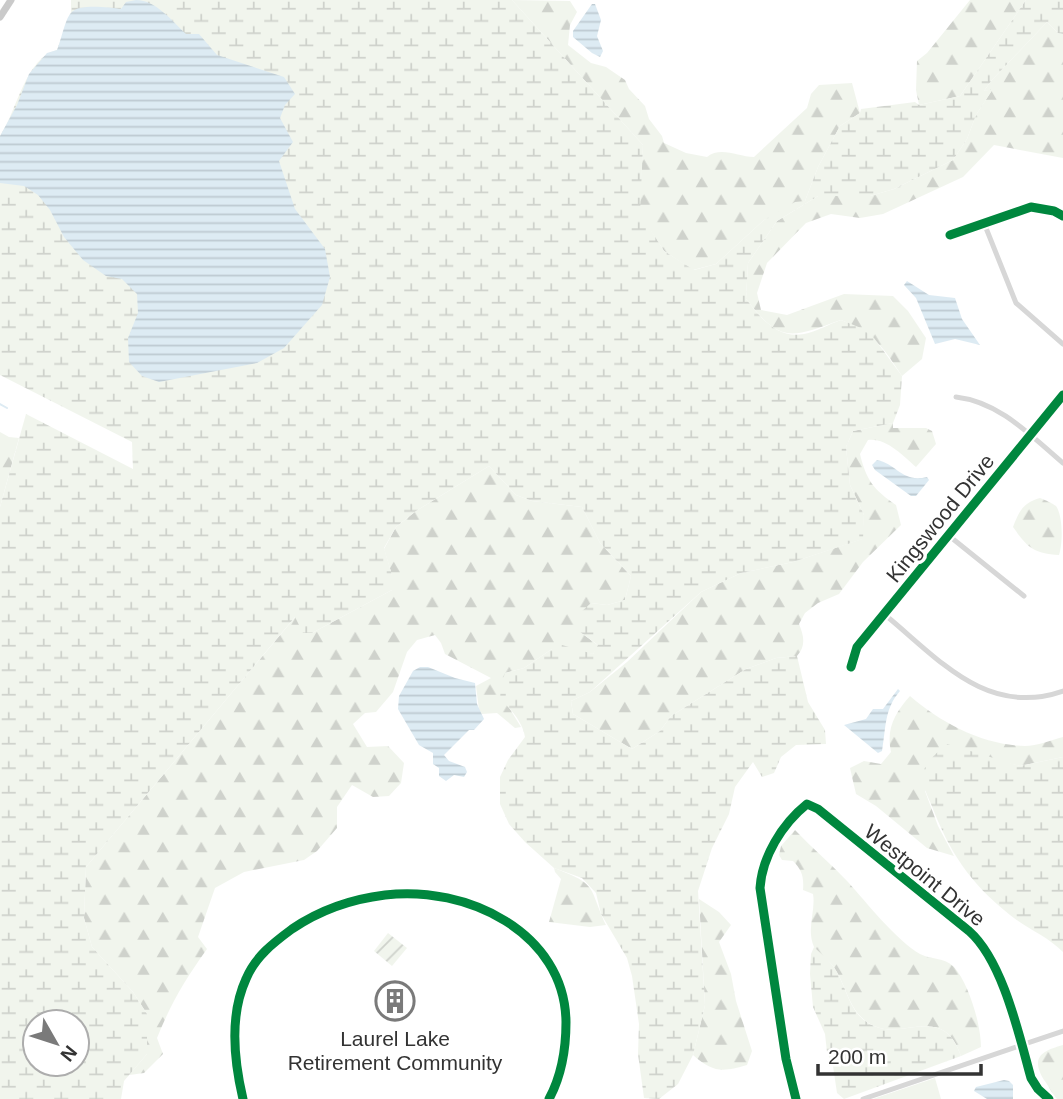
<svg xmlns="http://www.w3.org/2000/svg" width="1063" height="1099" viewBox="0 0 1063 1099" font-family="Helvetica,sans-serif">
<defs>
<pattern id="forest-firs" width="22" height="20" patternUnits="userSpaceOnUse" patternTransform="scale(1.75)"><rect width="22" height="20" fill="#f1f5ed"/><path d="M5 1l3.5 6h-7zM16 11l3.5 6h-7z" fill="#cfd2cc"/></pattern>
<pattern id="wetland-marsh" width="20" height="14" patternUnits="userSpaceOnUse" patternTransform="scale(1.75)"><rect width="20" height="14" fill="#f1f5ed"/><path d="M1 5h8M5 5V1M11 12h8M15 12V8" fill="none" stroke="#cfd2cc"/></pattern>
<pattern id="garden-furrows" width="10" height="10" patternUnits="userSpaceOnUse" patternTransform="scale(1.75)"><rect width="10" height="10" fill="#f1f5ed"/><path d="M-1 1l2-2M0 10L10 0M9 11l2-2" fill="none" stroke="#cfd2cc"/></pattern>
<pattern id="water-rules" width="6" height="5" patternUnits="userSpaceOnUse" patternTransform="scale(1.75)"><rect width="6" height="5" fill="#ddebf3"/><path d="M0 2.5h6" fill="none" stroke="#becad1"/></pattern>
</defs>
<rect width="100%" height="100%" fill="#fff"/>
<path fill="#f1f5ed" d="M935 1078 941 1099H873Z"/>
<path fill="url(#forest-firs)" d="M512 0 570 1 577 12 570 25 568 45 591 63 606 67 625 80 629 89 645 106 649 119 662 136 664 143 686 153 707 157C721 146 738 157 754 157L807 108 811 94 819 85 852 83 860 113 840 126 818 167 805 201 764 220 716 264 693 270 664 251 639 213 643 145Z
M970 0H1026L960 96 919 105 916 90 917 61 927 53Z
M1047 22 1058 33 1063 34V158L994 145 963 177 883 214 860 218 831 214 806 223 767 263 757 293 761 310 787 315 844 294 893 296 908 311 926 338 922 359 902 376C883 347 874 333 841 320 790 338 781 344 746 299L748 263 777 221 818 196H870L894 189 953 160 967 139 976 115 992 90 984 91 991 81Z
M893 423V428H926L932 431 936 444 916 467C903 456 887 438 868 440L860 454C866 480 874 490 896 505L901 525 863 562 839 594 818 603 805 613 799 624C804 636 806 646 797 656L776 658 746 669 671 716 660 731 632 749 573 714 571 701 590 692 627 662 701 592 741 573 793 562 862 539 864 515 850 485 846 447 853 431Z
M0 432 9 437 19 438 0 507Z
M489 466 516 495 532 501 582 507 600 543 631 576 625 600 607 605 591 603 580 632 599 646 593 654 552 649 524 668 505 673 508 706 521 727 515 728 497 713 482 714 479 710 476 686 491 678 445 654 441 643 435 635 417 640 407 652 393 692 376 712 365 713 353 724 367 747 388 746 404 763 401 783 389 796 373 797 352 785 337 807V828L317 851 304 860 244 872 215 888 198 937 207 949C185 980 172 1001 157 1038L163 1054 144 1073 129 1075 147 1054V1014L133 992 92 947 84 918 86 867 296 616 312 633 392 590V575L384 549 396 527 416 511Z
M1040 498C1045 500 1052 503 1056 506 1063 516 1063 543 1059 555 1033 553 1028 548 1013 527 1019 511 1023 503 1040 498Z
M910 696C941 723 983 745 1025 746 1037 746 1051 740 1063 737V757L1020 766 991 759 925 791 938 826 954 856 927 848 876 806 856 794 850 768 864 761 881 764 891 752C886 728 895 713 910 696Z
M795 830C812 848 831 864 848 882 866 902 897 941 920 954 931 960 944 957 954 967 969 984 981 1025 981 1047L961 1056C943 1003 904 1040 874 1026 848 1014 848 987 833 966 828 959 817 954 814 947 806 929 816 911 813 894L803 890C804 877 802 870 793 861L782 860 779 855 781 846Z
M554 868C599 885 588 886 606 925L590 927 549 922 561 879 555 872Z
M699 899 719 912 731 925 719 942 731 974 736 1001 752 1051 747 1065C723 1072 713 1073 693 1055L705 1005Z
M1063 1045V1099H1057C1051 1093 1049 1086 1044 1080 1030 1057 1042 1051 1063 1045Z"/>
<path fill="url(#wetland-marsh)" fill-rule="evenodd" d="M71 0H512L643 145 640 213 664 251 694 270 716 264 764 220 795 202 805 201 818 167 840 126 860 113 861 109 915 102 919 105 960 96 1026 0H1063V34L1058 33 1047 22 991 81 984 91 993 89 976 115 967 139 953 160 894 189 870 196H818L777 221 748 263 746 299C760 317 777 339 804 334 816 332 829 324 841 320L861 328 874 338 902 376 900 405 893 423 853 431 846 447 850 485 864 515 863 539 793 562 741 573 701 592 590 692 571 701 573 714 632 749 660 731 671 716 746 669 776 658 797 656 808 702 825 730 826 744 796 745 781 757 774 773 762 777 753 762 735 787 729 814 712 848 698 891 705 1005 693 1055 678 1084 659 1099 644 1098 638 1054 639 1024 632 976 627 958 601 914 596 893 582 878 554 868 525 842 509 824 500 804V777L508 760 525 737C523 723 511 708 500 700L501 685 505 673 524 668 552 649 562 645 593 654 598 645 580 632 576 626 581 612 591 603 607 605 625 600 631 576 600 543 582 507 532 501 516 495 489 466 416 511 396 527 384 548 392 575V590L312 633H303L295 617 86 867 84 918 92 947 133 992 147 1014V1054L124 1081 121 1099H0V507L26 414 133 469 132 442 0 375V136C17 111 25 58 57 50L71 12ZM35 1022H77V1064H35Z
M947 744 1020 766 1063 757V952C1047 936 1027 929 1010 915 969 882 950 853 931 804 927 795 921 782 923 773 926 761 938 752 947 744Z
M814 947C820 953 828 959 833 966 848 987 848 1015 874 1026 904 1040 943 1003 961 1056L844 1099 837 1093 833 1066 827 1052 825 1034 813 1007 810 974 811 954Z"/>
<path fill="url(#garden-furrows)" d="M388 933 407 948 392 966 374 951Z"/>
<path fill="url(#water-rules)" d="M136 0C156 0 172 21 186 34H199L217 55 284 77 295 94 285 105 280 118 293 142 279 161 295 209 325 249 330 277 322 305 284 348 257 363 159 382 142 376 129 362 128 338 138 313 137 294 122 279 106 276 83 260 64 237 50 210 38 195 24 186 0 183V136L17 105 29 74 47 53 57 50C61 41 65 19 71 13 79 3 110 8 121 9L126 2Z
M592 4H595L601 20 597 36 603 51 600 57 592 53 573 37V31Z
M907 281 929 295 955 298 962 319 980 345 955 339 935 344 916 298 904 285Z
M877 460C897 464 902 483 927 477L929 480 916 496H911L875 470 872 465Z
M420 667H428L455 678 475 683 477 704 484 719 474 730H469L444 755 449 761 465 767 467 772 464 777 454 775 446 781 439 776V768L433 764V753L419 745 398 709 399 696 413 671Z
M898 689 900 691C884 709 886 729 882 751L878 753 844 725 866 719 873 709H883Z
M1004 1080 1009 1081 1013 1085V1099H987L974 1091 976 1087Z"/>
<g fill="none" stroke-linecap="round" stroke-linejoin="round">
<path stroke="#ddebf3" stroke-width="2" d="M0 404 7 408"/>
<path stroke="#d7d7d7" stroke-width="5" d="M984 223 1016 303 1063 344
M950 235 1031 207 1054 211 1063 216
M956 397C1000 402 1031 436 1063 463
M948 535 1024 596
M884 614C938 658 986 718 1063 691
M851 667 857 647 1063 395
M243 1099C234 1061 229 1016 246 979 255 957 273 943 292 929 320 910 352 899 385 895 466 885 565 932 566 1022 566 1049 562 1075 549 1099
M796 1099 786 1059 760 888C762 857 782 824 807 804L818 809 969 931C1003 961 1019 1035 1031 1078L1038 1089 1049 1099
M863 1099 1063 1031"/>
<path stroke="#cacaca" stroke-width="7" d="M0 17 11 0"/>
<g stroke="#fff" stroke-width="13">
<path id="cycleway" d="M950 235 1031 207 1054 211 1063 216
M851 667 857 647 1063 395
M243 1099C234 1061 229 1016 246 979 255 957 273 943 292 929 320 910 352 899 385 895 466 885 565 932 566 1022 566 1049 562 1075 549 1099
M796 1099 786 1059 760 888C762 857 782 824 807 804L818 809 969 931C1003 961 1019 1035 1031 1078L1038 1089 1049 1099"/>
</g>
<use href="#cycleway" stroke="#00873e" stroke-width="9"/>
</g>
<defs>
<g id="building-ring" transform="scale(2.0125)"><circle r="9.5" fill="#fff" stroke="#7a7a7a" stroke-width="1.5"/><path d="M-4-6H4V6H1V3H-1V6H-4ZM-2.5-4.3h1.7v1.8h-1.7ZM.8-4.3h1.7v1.8H.8ZM-2.5-1h1.7V.8h-1.7ZM.8-1h1.7V.8H.8Z" fill="#7a7a7a"/></g>
</defs>
<g fill-rule="evenodd">
<use href="#building-ring" x="395" y="1001"/>
</g>
<g text-anchor="middle" dominant-baseline="central" stroke-width="7" stroke-linejoin="round" paint-order="stroke">
<g font-size="21" fill="#333" stroke="#fff">
<text transform="translate(940 518) rotate(-51)">Kingswood Drive</text>
<text transform="translate(925 875) rotate(39)">Westpoint Drive</text>
</g>
<g font-size="21" fill="#333" stroke="#fff">
<text x="395" y="1038">Laurel Lake<tspan x="395" dy="24">Retirement Community</tspan></text>
</g>
</g>
<g transform="translate(56 1043) rotate(129)"><circle r="33" fill="#ffffff" stroke="#adadad" stroke-width="2"/>
<path d="M0-5L12 26L0 18L-12 26Z" fill="#7a7a7a"/>
<text y="-10" font-size="19" font-weight="bold" text-anchor="middle" fill="#333333">N</text>
</g>
<path d="M818 1064v10h163v-10" fill="none" stroke="#333333" stroke-width="3.5"/>
<text x="828" y="1064" font-size="21" fill="#333333" stroke="#ffffff" stroke-width="5" paint-order="stroke">200 m</text>
</svg>
